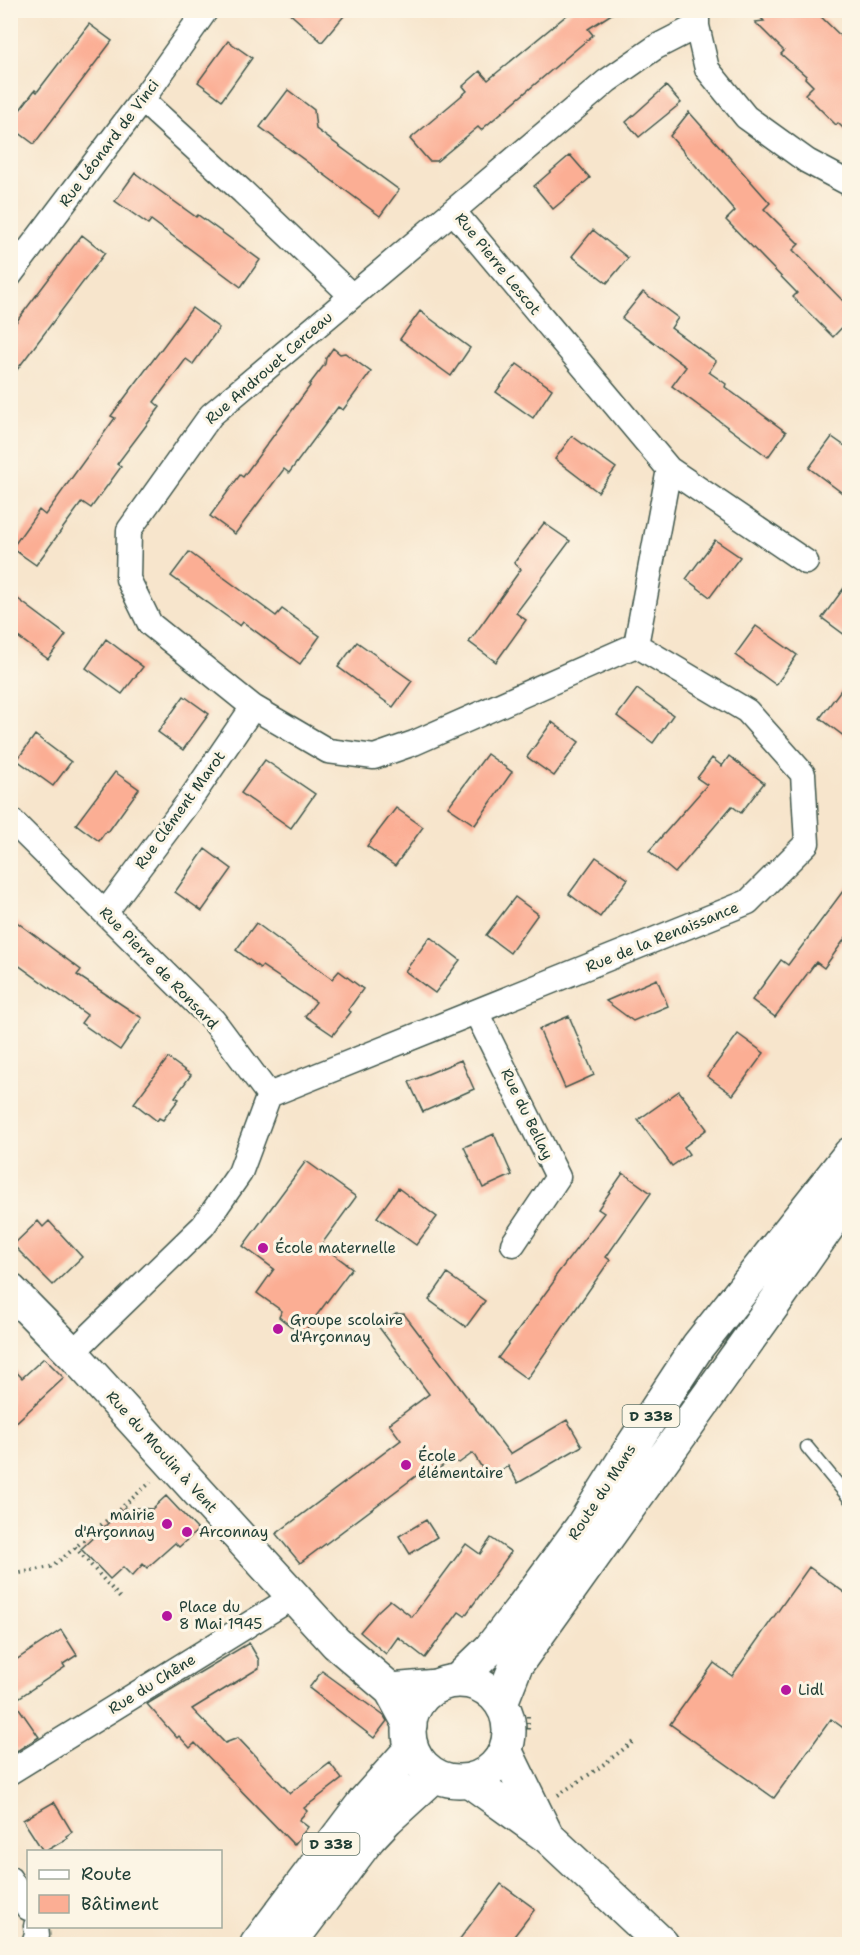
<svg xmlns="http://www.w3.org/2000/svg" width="860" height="1955" viewBox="0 0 860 1955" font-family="'Shantell Sans',sans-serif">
<rect width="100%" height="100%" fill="#fcf5e5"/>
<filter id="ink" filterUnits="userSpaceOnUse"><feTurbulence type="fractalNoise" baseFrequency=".0167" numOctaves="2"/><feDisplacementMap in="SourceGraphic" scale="12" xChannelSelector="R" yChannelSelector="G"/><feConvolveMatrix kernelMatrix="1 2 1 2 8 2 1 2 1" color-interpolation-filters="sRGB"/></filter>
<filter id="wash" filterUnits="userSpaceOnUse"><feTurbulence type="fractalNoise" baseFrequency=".008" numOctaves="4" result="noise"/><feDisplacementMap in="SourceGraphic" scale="24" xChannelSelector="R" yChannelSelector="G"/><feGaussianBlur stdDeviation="1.35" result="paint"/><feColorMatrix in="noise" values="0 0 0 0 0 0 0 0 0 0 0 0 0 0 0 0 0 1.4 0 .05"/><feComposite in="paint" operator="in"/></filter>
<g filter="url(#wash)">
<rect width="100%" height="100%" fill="#f7e5cc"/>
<g id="blocks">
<path fill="#fbae94" d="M286 10H349L322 42Z
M573 10H618L588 29 593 35 481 130 478 127 437 161H429L410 139 467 91 463 86 480 71 488 80Z
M753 10H814L849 44V134L838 123 836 125 805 94 813 86 805 78 806 76 781 54 784 51 755 22 764 21Z
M89 24 112 41 34 144 10 126V123L35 90 37 92Z
M228 41 252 58 222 100 198 82Z
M666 86 681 103 639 137 626 122Z
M288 90 314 110 316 129 399 190 380 216 260 127Z
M689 112 770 203 764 209 799 244 793 250 849 307V320L833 337 793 297 797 293 726 220 735 211 670 136Z
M570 155 590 178 553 209 534 186Z
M135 173 196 217 198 215 260 260 241 287 151 220 148 224 115 201Z
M593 230 628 258 607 283 572 256Z
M82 235 105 253 10 379V330Z
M643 292 678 318 671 328 716 361 709 372 726 384 725 387 786 432 768 457 672 386 686 367 622 318Z
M192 308 219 328 193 364 186 359 154 402 160 407 117 464 121 467 91 508 82 502 36 565 12 548 39 510 45 515 115 418 111 416Z
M420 311 470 348 451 376 400 339Z
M333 348 340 354 345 353 371 372 343 410 338 407 289 473 284 469 235 534 210 516 240 475 243 477 310 386 309 385 325 364 326 358Z
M517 364 552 389 533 418 496 392Z
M572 436 616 468 598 492 555 459Z
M832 437 849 449V498L809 468Z
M544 523 570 541 516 613 526 620 496 662 469 642 521 569 514 563Z
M715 540 740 557 710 597 686 579Z
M189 552 276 616 282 609 320 636 300 664 243 622 240 626 171 576Z
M849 581V638L822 618Z
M10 593 66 635 48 659 10 631Z
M756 626 797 655 776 685 735 655Z
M106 639 143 667 122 694 86 668Z
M357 642 412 681 393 707 338 667Z
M849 679V740L820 718Z
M637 689 673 715 653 743 617 716Z
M184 696 209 714 183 750 158 732Z
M552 722 579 742 554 776 527 757Z
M35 735 71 762 53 786 17 760Z
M487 754 512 772 475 825 448 807Z
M729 756 764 783 741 813 732 806 675 873 649 851 707 785 697 778 712 758 722 766Z
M265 760 315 794 291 828 241 793Z
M115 772 139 789 108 832 106 831 99 841 76 824Z
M396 808 423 827 395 866 367 846Z
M205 849 232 869 202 911 175 892Z
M596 857 628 879 600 917 569 894Z
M849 883V933L824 968 816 962 775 1017 752 1000 781 960 788 965Z
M515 897 538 914 510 953 486 935Z
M10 917 81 970 77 975 142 1018 120 1050 81 1023 87 1015 10 959Z
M256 923 332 979 339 971 363 989 348 1010 351 1012 333 1035 305 1016 316 1002 262 966 260 968 236 950Z
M430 937 460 960 435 993 405 971Z
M657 979 668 1006 633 1021 606 1001Z
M569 1016 594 1075 565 1088 539 1029Z
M738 1034 764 1053 733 1095 707 1076Z
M168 1058 191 1075 175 1097 179 1099 163 1120 159 1118 157 1121 134 1103Z
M461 1060 474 1089 423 1112 409 1082Z
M679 1091 707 1129 684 1147 689 1154 672 1166 638 1120Z
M494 1134 512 1175 483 1188 464 1147Z
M306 1161 356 1197 321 1245 352 1268 302 1335 279 1317 282 1311 257 1293 274 1269 243 1246Z
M623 1173 651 1193 606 1257 610 1260 527 1379 498 1358 555 1280 554 1278 604 1213 598 1209Z
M398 1188 437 1217 416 1245 377 1217Z
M38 1221 43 1227 49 1221 82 1257 53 1285 13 1245Z
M447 1274 485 1301 466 1327 429 1300Z
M396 1314H404L510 1454 567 1420 582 1446 518 1483 508 1466 488 1478 473 1453 459 1463 451 1460 428 1476 424 1470 300 1563 276 1534 401 1440 389 1424 429 1394 378 1326Z
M44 1358 64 1378 10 1428V1365L22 1378Z
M166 1496 198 1530 179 1547 175 1543 147 1568 143 1564 132 1576 123 1567 110 1579 81 1549 124 1508 127 1510 137 1508 152 1509Z
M426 1520 437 1537 410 1554 399 1536Z
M491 1538 511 1552 465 1616 459 1612 425 1658 398 1637 386 1654 360 1632 378 1611 390 1600 412 1617 466 1544 480 1554Z
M809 1567 849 1596V1732L831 1719 774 1798 670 1724 714 1663 732 1676Z
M61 1630 77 1655 63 1664 65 1667 14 1701 39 1737 17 1751 10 1741V1664Z
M249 1643 259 1660V1668L192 1709 225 1743 238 1738 290 1793 330 1763 342 1779 304 1808 307 1811 299 1820 308 1827 294 1845 195 1743 190 1748 179 1736 177 1738 147 1704Z
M322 1671 384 1716 387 1721 374 1738 309 1688Z
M54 1802 72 1832 66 1836 68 1838 46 1851H43L23 1820Z
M501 1884 535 1909 508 1944H456Z"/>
</g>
</g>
<g filter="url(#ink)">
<use href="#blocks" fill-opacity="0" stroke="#3f564b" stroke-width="1.5"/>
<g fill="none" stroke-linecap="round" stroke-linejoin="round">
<g stroke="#3f564b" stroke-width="15">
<path id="lane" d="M807 1447 850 1499"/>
</g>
<g stroke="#3f564b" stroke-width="27">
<path id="street" d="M697 12V26L707 69 746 117 807 161 850 184
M697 26 656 47 607 81 453 211 669 469 806 562
M142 100 243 192 352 296
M453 211 211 415 129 530 128 579 150 624 253 707 328 751 374 757 414 743 636 645 669 469
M10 275 142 100 206 10
M10 819 213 1020 269 1095 240 1173 203 1226 72 1353
M105 913 189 801 253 707
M476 1012 558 1177 513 1244
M269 1095 748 902 807 843 803 774 747 711 636 645
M10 1772 293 1597
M10 1879 28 1908
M34 1944 37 1935 36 1926"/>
</g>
<g stroke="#3f564b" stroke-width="36">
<path id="secondary" d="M10 1290 72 1353 336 1643 391 1690 410 1725
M391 1690 437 1686
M506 1752 545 1832
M470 1781 548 1837 662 1944"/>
</g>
<g stroke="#3f564b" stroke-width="36">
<path id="primary" d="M457 1681 490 1649 522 1608 581 1528 633 1445 698 1346 850 1154
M409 1731a50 50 0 1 1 100 0a50 50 0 1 1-100 0Z
M501 1703 516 1665 776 1301 850 1195
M257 1944 364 1802 412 1748
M289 1944 369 1838 387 1819 435 1775"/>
</g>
<path stroke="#3f564b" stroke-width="4" stroke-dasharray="1.5 4.5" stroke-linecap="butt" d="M75 1547 121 1599
M10 1579 20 1573 50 1567 63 1558 151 1482
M528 1716V1732
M558 1795 596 1770 633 1742"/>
<use href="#lane" stroke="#fff" stroke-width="12"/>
<use href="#street" stroke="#fff" stroke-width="24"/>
<use href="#secondary" stroke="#fff" stroke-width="33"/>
<use href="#primary" stroke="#fff" stroke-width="33"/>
</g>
</g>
<g fill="#b5179e" stroke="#fcf5e5" stroke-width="2">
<circle cx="263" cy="1248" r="6"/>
<circle cx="278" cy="1329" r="6"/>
<circle cx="406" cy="1465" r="6"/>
<circle cx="167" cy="1524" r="6"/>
<circle cx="187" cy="1532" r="6"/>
<circle cx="167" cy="1616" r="6"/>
<circle cx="786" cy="1690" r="6"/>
</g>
<g text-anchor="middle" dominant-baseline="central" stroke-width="6" stroke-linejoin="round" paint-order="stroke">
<g fill="#fcf5e5" stroke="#617469" stroke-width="1.5">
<rect x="622.5" y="1405" width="57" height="22" rx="4.5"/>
<rect x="302.5" y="1833" width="57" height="22" rx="4.5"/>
</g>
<g font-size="14" font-weight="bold" fill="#1f3d34">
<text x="651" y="1416">D 338</text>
<text x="331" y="1844">D 338</text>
</g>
<g font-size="15" fill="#1f3d34" stroke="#fcf5e5">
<text transform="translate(109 143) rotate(-53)">Rue Léonard de Vinci</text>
<text transform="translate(498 264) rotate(51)">Rue Pierre Lescot</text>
<text transform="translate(269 368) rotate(-41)">Rue Androuet Cerceau</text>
<text transform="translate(180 810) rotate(-54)">Rue Clément Marot</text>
<text transform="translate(662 937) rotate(-22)">Rue de la Renaissance</text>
<text transform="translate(159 968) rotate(46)">Rue Pierre de Ronsard</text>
<text transform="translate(527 1114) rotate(64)">Rue du Bellay</text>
<text transform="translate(162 1452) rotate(48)">Rue du Moulin à Vent</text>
<text transform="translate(602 1492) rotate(-57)">Route du Mans</text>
<text transform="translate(152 1684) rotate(-32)">Rue du Chêne</text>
</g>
<g font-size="15" fill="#1f3d34" stroke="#fcf5e5" text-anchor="start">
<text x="275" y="1248">École maternelle</text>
<text x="290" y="1320">Groupe scolaire<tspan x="290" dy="17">d'Arçonnay</tspan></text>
<text x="418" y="1456">École<tspan x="418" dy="17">élémentaire</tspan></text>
<text x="155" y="1515" text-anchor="end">mairie<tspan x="155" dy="17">d'Arçonnay</tspan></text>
<text x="199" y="1532">Arconnay</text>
<text x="179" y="1607">Place du<tspan x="179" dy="17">8 Mai 1945</tspan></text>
<text x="798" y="1690">Lidl</text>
</g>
</g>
<rect width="860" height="1955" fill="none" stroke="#fcf5e5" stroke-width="36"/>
<rect x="27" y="1850" width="195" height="78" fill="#fcf5e5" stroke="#a4ab9e" stroke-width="1.5"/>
<rect x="39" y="1870" width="30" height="9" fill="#ffffff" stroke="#a4ab9e" stroke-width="1.5"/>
<text x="81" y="1880" font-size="18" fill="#1f3d34">Route</text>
<rect x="39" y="1895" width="30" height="18" fill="#fbae94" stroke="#a4ab9e" stroke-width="1.5"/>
<text x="81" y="1910" font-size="18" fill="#1f3d34">Bâtiment</text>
</svg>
